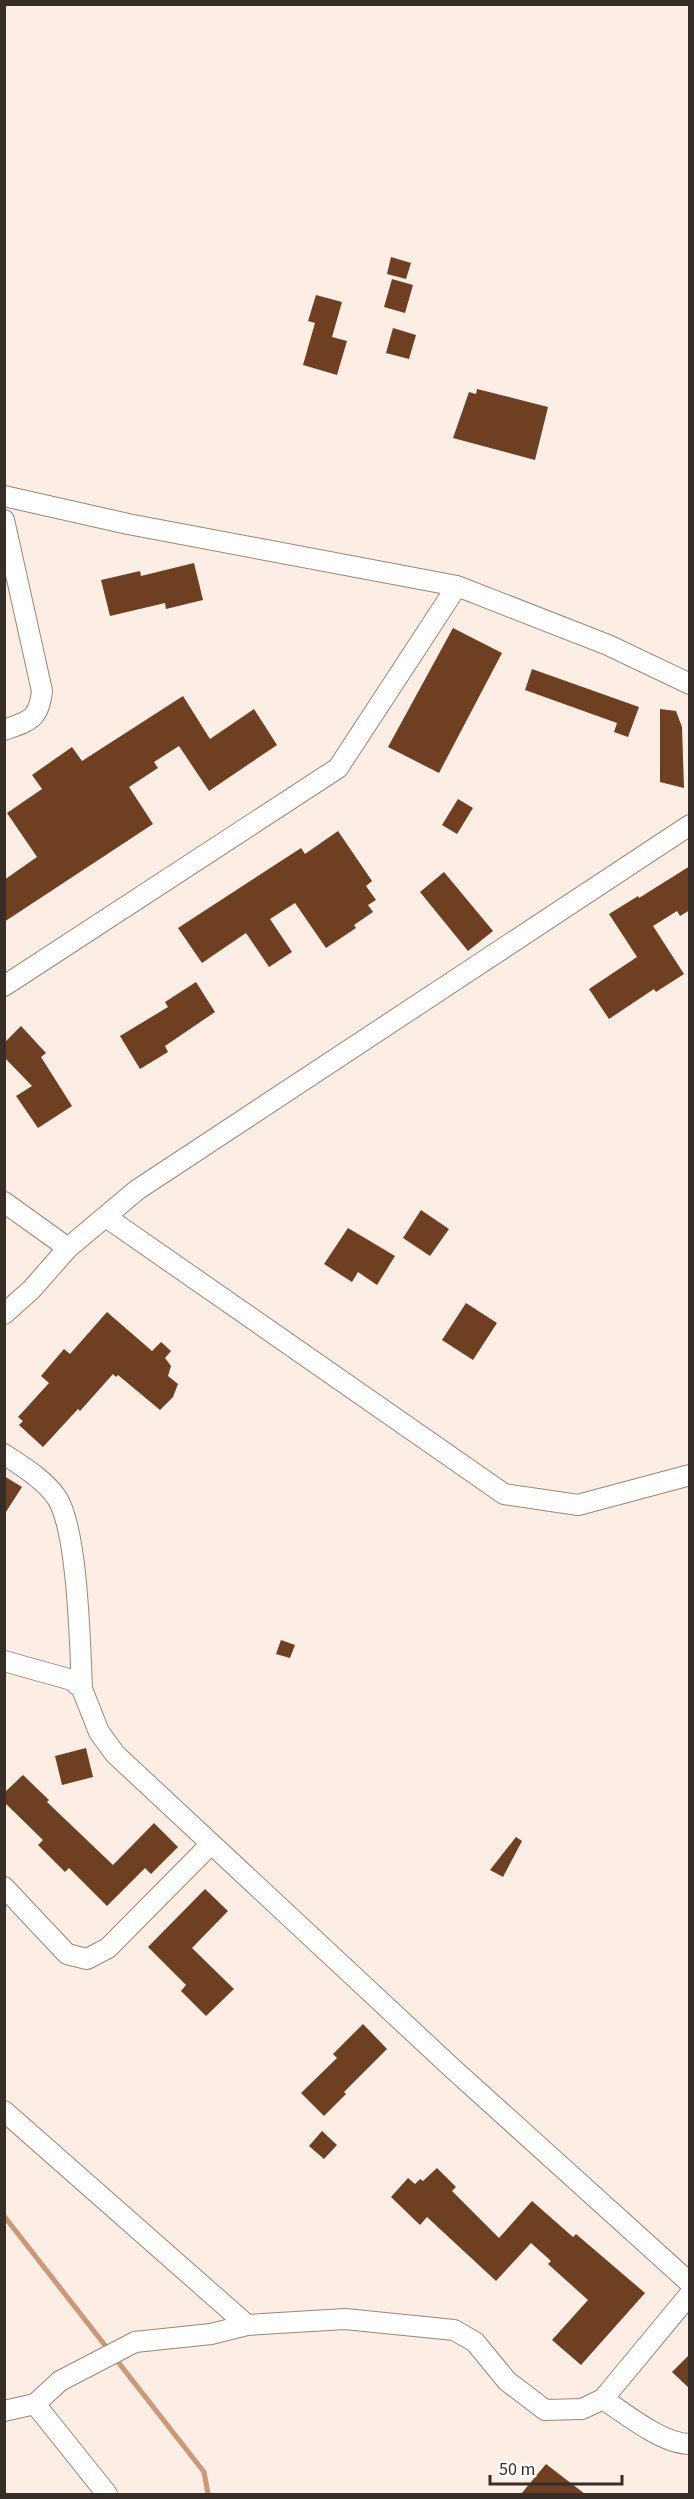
<svg xmlns="http://www.w3.org/2000/svg" width="694" height="2499" viewBox="0 0 694 2499" font-family="'Source Sans 3',sans-serif">
<rect width="100%" height="100%" fill="#fdeee5"/>
<g fill="none" stroke-linecap="round" stroke-linejoin="round">
<path stroke="#cc9876" stroke-width="5" d="M4 2216 204 2472 208 2494"/>
</g>
<path fill="#6e4021" d="M391 257 411 263 406 279 387 274Z
M392 279 413 285 405 313 384 307Z
M316 295 342 302 332 337 347 341 337 375 303 365 315 323 308 321Z
M393 328 416 335 409 359 386 353Z
M477 389 548 407 535 460 453 438 469 392 476 394Z
M194 563 203 600 166 609 165 603 110 616 101 580 140 571 141 576Z
M453 628 502 653 439 773 388 747Z
M532 669 639 707 628 737 614 732 617 723 525 690Z
M183 696 210 739 254 709 277 745 209 791 179 746 154 762 158 768 129 787 153 824 4 922V880L37 857 7 813 42 789 32 775 72 747 82 761Z
M660 709 676 711 682 727 684 788 660 782Z
M458 799 473 808 457 834 442 825Z
M338 831 372 881 366 886 376 900 368 905 373 912 354 925 356 928 326 948 295 903 270 919 292 952 269 967 246 933 202 963 178 928 301 848 305 854Z
M690 866V910L680 916 677 911 653 926 684 974 656 992 654 989 609 1019 589 989 637 957 609 914 638 896 639 898Z
M444 872 493 931 468 951 420 892Z
M196 982 215 1012 165 1046 168 1052 140 1069 120 1036 168 1007 165 1002Z
M21 1026 46 1053 41 1057 72 1106 38 1128 16 1096 32 1086 4 1057V1043Z
M421 1210 449 1229 430 1256 403 1238Z
M348 1228 395 1256 377 1285 358 1272 352 1282 324 1264Z
M466 1303 497 1323 473 1360 442 1340Z
M107 1312 152 1351 161 1342 171 1351 165 1358 171 1366 168 1376 178 1384 173 1397 160 1410 118 1375 116 1377 113 1374 80 1411 78 1409 43 1447 19 1425 23 1421 18 1417 49 1383 41 1376 64 1349 70 1354Z
M4 1476 22 1487 4 1515Z
M281 1640 295 1645 290 1658 276 1654Z
M86 1748 93 1777 62 1785 55 1756Z
M23 1775 49 1800 47 1802 113 1865 154 1823 178 1847 151 1874 145 1868 107 1906 69 1868 65 1872 38 1845 43 1840 4 1802V1793Z
M516 1837 522 1841 503 1877 490 1870Z
M205 1889 228 1911 192 1948 234 1989 206 2016 181 1991 186 1985 148 1947Z
M363 2024 387 2049 344 2092 346 2094 324 2116 301 2093 337 2058 333 2054Z
M322 2131 337 2145 324 2159 309 2146Z
M437 2168 456 2187 452 2191 499 2238 532 2201 573 2237 576 2234 645 2293 581 2365 552 2340 588 2300 548 2264 551 2261 531 2243 496 2281 427 2217 420 2225 391 2197 408 2178 415 2184 420 2179 423 2181Z
M690 2354V2389L672 2372Z
M546 2464 585 2494H521Z"/>
<g fill="none" stroke-linecap="round" stroke-linejoin="round">
<g stroke="#9c8678" stroke-width="22">
<path id="minor" d="M4 496 128 524 457 586 608 645 690 684
M4 520 42 691C39 719 30 721 4 730
M4 986 338 768 457 586
M4 1202 68 1248
M106 1217 504 1494 578 1505 690 1475
M4 1314 31 1290 68 1248 137 1190 690 825
M4 1454C23 1467 44 1479 57 1498 78 1531 80 1646 82 1689
M4 1661 72 1680 82 1689 99 1732 115 1754 452 2068 690 2283
M4 1887 67 1954 87 1959 108 1948 211 1844
M4 2111 247 2325
M603 2399C626 2414 662 2444 690 2444
M35 2404 107 2494
M4 2411 35 2404 60 2381 135 2342 211 2334 247 2325 345 2319 454 2330 475 2342 507 2381 545 2410 582 2409 603 2399 690 2294"/>
</g>
<use href="#minor" stroke="#fff" stroke-width="20"/>
</g>
<rect width="694" height="2499" fill="none" stroke="#372e28" stroke-width="12"/>
<path d="M490 2475v9h132v-9" fill="none" stroke="#372e28" stroke-width="3"/>
<text x="499" y="2475" font-size="18" fill="#372e28" stroke="#ffffff" stroke-width="4.5" paint-order="stroke">50 m</text>
</svg>
